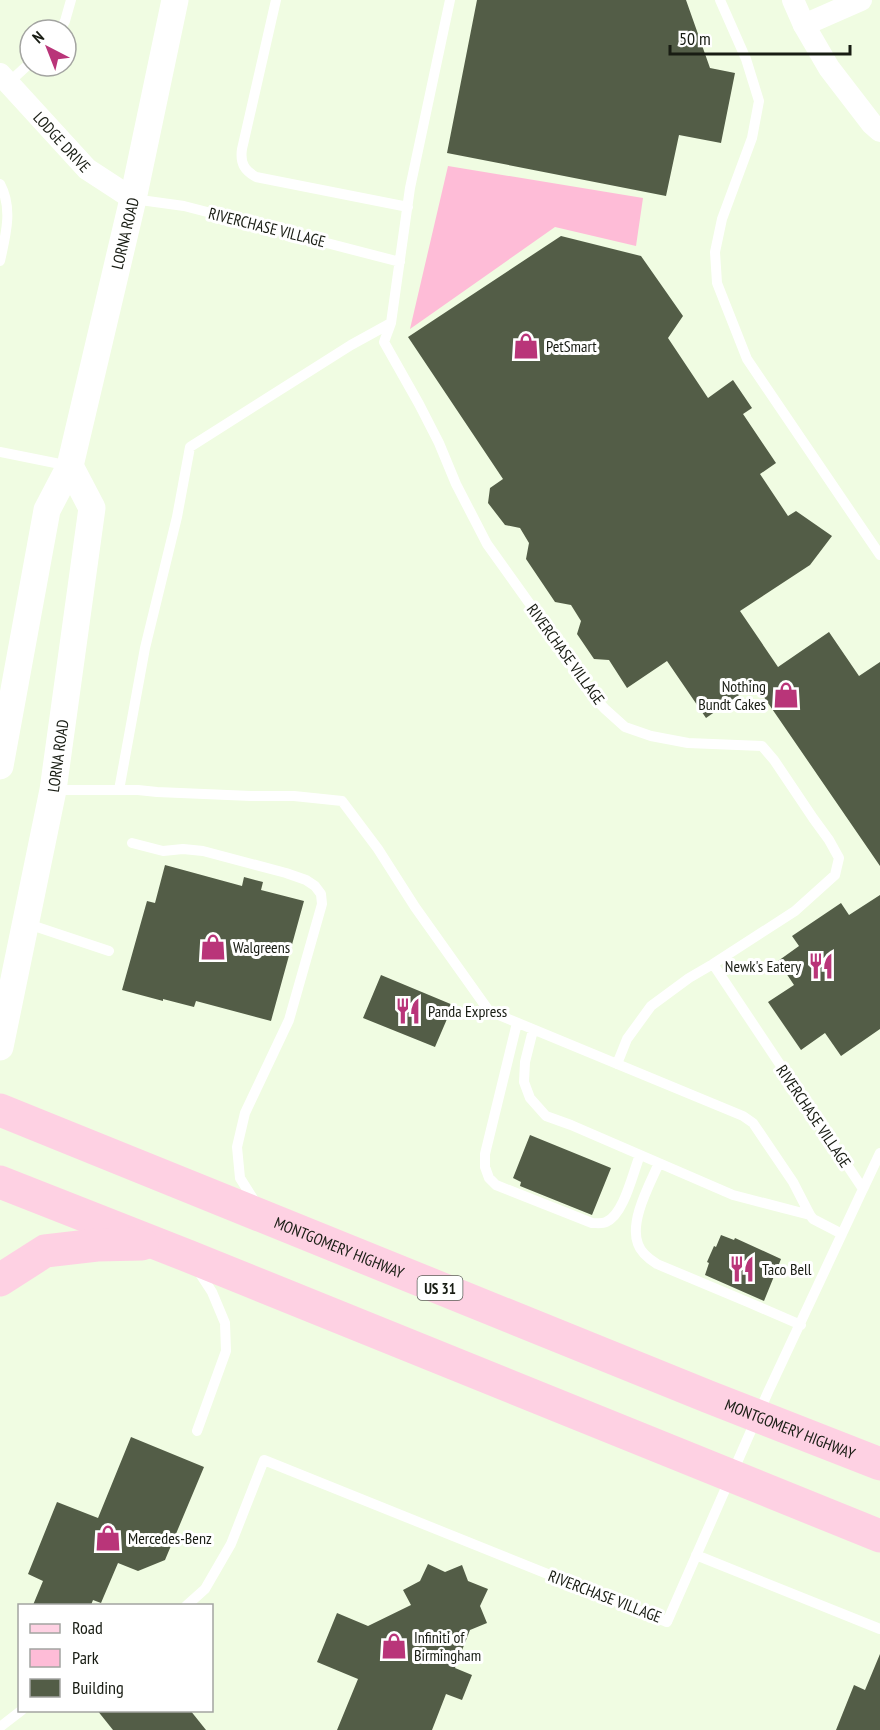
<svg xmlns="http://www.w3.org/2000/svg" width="880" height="1730" viewBox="0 0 880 1730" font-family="'PT Sans Narrow',sans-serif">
<rect width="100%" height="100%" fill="#f0fce2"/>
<path fill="#febcd7" d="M448 166 643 198 636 246 555 227 410 329Z"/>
<path fill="#535d47" d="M477 0H686L710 68 735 73 721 143 679 135 666 196 447 153Z
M561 236 641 256 683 316 668 338 708 398 733 380 752 408 743 414 776 463 760 474 788 516 796 511 832 536 810 565 740 611 778 667 829 632 859 676 880 662V866L755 684 706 718 667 661 627 688 609 660 594 659 577 634 581 621 571 605 555 602 526 559 529 543 520 528 505 525 488 503 490 488 503 479 408 337Z
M165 865 242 886 244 877 263 882 261 890 304 901 271 1021 196 1001 194 1007 163 999V1001L122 990 147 901 155 903Z
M880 895V1029L841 1056 825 1033 801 1050 768 1002 794 985 778 961 799 946 792 936 841 903 849 915Z
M381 975 453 1005 435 1047 363 1018Z
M530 1135 611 1168 592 1215 520 1186 521 1182 513 1178Z
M721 1235 734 1240 735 1238 781 1259 764 1301 705 1275 709 1263 707 1262 714 1246 716 1247Z
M131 1437 204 1467 165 1560 138 1571 118 1563 101 1603 93 1600 91 1605H33L43 1581 28 1574 57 1502 98 1518Z
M428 1564 445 1572 462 1565 468 1581 488 1589 480 1606 487 1623 470 1630 455 1668 472 1675 462 1700 446 1694 432 1730H337L358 1679 317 1662 337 1613 368 1626 411 1605 403 1590 420 1581Z
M880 1654V1730H836L854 1685 865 1690Z
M97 1710H190L206 1730H113Z"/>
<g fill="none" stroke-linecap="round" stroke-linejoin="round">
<path stroke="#fff" stroke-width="10" d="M276 0 242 149C240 163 244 170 256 177L408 207
M720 0 746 59 759 101 752 138 722 219 715 252 717 283 747 359 880 555
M60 30 65 21 71 0
M6 85 30 63
M0 184C13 208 6 234 0 261
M133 199 184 206 400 262
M0 452 70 466
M53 790H138L157 792 251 796H294L342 801 378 849 415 907 489 1011 743 1116 753 1123 793 1182 810 1215 733 1195 571 1125 546 1116 530 1098 524 1082 525 1062 533 1030
M119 790 145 648 177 517 190 447 351 345 391 323
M132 843 163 851 183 849 203 851 286 873 306 880 315 886 321 894 322 904 289 1020 245 1113 237 1147 240 1178 257 1205
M25 923 109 951
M517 1023 485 1154V1167L489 1178 496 1185 592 1223C597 1223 602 1224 606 1222 624 1215 633 1172 640 1155
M617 1064 627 1039 651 1006 689 978 713 964
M659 1163C650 1184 629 1221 638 1244 641 1253 649 1259 657 1264L750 1303 801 1325
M863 1189 880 1153
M810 1215 813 1219 842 1234
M197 1431 226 1351 225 1323 212 1292 197 1269
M696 1555 880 1629
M186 1606 205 1589 231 1544 264 1460 667 1622 768 1392 863 1189 713 964 795 911 835 875 839 858 829 840 813 818 774 760 762 746 688 743 651 736 625 727 605 709 589 692 542 621 487 544 456 484 439 443 419 404 384 342 391 323 410 188 450 0
M0 1727 22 1710"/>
<g stroke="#fff" stroke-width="22">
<path d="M793 0 804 25 829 68 872 124 880 131"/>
<path d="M804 25 861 0"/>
<path id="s1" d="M0 74 87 169 133 199"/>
</g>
<g stroke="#fff" stroke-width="27">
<path id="s2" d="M0 766 47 510 70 466 133 199 175 0"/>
<path id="s3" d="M0 1047 53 790 92 508 70 466"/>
</g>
<g stroke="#fed1e3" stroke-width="33">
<path id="s4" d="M0 1110 709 1397 880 1464"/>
<path d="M0 1182 188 1256 880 1536"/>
<path d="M0 1280 45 1251 97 1245 142 1244"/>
</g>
</g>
<defs>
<g id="shop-bare" transform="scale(2.07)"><path d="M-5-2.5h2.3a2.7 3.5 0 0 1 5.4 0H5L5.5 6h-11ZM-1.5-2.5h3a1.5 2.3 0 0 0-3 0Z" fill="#b93579" stroke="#fff" stroke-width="2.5" paint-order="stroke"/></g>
<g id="restaurant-bare" transform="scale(2.07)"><path d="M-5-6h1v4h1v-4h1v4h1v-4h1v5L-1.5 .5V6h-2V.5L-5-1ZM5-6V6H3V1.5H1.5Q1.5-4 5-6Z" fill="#b93579" stroke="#fff" stroke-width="2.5" paint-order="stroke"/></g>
</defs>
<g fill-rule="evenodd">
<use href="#shop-bare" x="526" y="346"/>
<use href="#shop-bare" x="786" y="695"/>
<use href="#shop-bare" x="213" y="947"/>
<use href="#restaurant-bare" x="821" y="966"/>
<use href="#restaurant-bare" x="408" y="1011"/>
<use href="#restaurant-bare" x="742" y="1269"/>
<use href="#shop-bare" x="108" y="1538"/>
<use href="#shop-bare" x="394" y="1646"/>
</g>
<g text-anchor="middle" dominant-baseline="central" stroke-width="6" stroke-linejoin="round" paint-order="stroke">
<rect fill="#fff" stroke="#5d605a" stroke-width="1.5" x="417.5" y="1276" width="45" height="24" rx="4.5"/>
<g font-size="15" font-weight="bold" fill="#181c13">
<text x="440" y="1288">US 31</text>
</g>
<g font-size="16" fill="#181c13" stroke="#fff">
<text stroke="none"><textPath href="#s1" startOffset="92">LODGE DRIVE</textPath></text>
<text transform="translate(267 227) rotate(14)">RIVERCHASE VILLAGE</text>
<text stroke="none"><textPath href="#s2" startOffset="549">LORNA ROAD</textPath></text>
<text transform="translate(566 654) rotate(54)">RIVERCHASE VILLAGE</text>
<text stroke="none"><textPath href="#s3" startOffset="297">LORNA ROAD</textPath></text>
<text transform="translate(814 1116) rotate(56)">RIVERCHASE VILLAGE</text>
<text stroke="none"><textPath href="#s4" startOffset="366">MONTGOMERY HIGHWAY</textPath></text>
<text stroke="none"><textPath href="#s4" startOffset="852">MONTGOMERY HIGHWAY</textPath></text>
<text transform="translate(605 1596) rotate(21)">RIVERCHASE VILLAGE</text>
</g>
<g font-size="16" fill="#181c13" stroke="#fff" text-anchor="start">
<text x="546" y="346">PetSmart</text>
<text x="766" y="686" text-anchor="end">Nothing<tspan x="766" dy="18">Bundt Cakes</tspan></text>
<text x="233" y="947">Walgreens</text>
<text x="801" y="966" text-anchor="end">Newk's Eatery</text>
<text x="428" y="1011">Panda Express</text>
<text x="762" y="1269">Taco Bell</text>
<text x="128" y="1538">Mercedes-Benz</text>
<text x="414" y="1637">Infiniti of<tspan x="414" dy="18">Birmingham</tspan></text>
</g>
</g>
<rect x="18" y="1604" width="195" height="108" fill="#ffffff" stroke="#a3a4a1" stroke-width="1.5"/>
<rect x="30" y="1624" width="30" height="9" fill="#fed1e3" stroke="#a3a4a1" stroke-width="1.5"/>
<text x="72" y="1634" font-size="18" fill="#181c13">Road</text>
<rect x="30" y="1649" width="30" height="18" fill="#febcd7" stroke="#a3a4a1" stroke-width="1.5"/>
<text x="72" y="1664" font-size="18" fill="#181c13">Park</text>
<rect x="30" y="1679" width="30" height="18" fill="#535d47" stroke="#a3a4a1" stroke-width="1.5"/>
<text x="72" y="1694" font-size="18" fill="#181c13">Building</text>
<g transform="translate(48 48) rotate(318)"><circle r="28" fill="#ffffff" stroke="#a3a4a1" stroke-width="1.5"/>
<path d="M0-4.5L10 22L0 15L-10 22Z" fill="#b93579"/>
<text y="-9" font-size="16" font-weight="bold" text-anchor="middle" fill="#181c13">N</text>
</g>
<path d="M670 45v9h180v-9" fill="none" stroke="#181c13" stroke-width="3"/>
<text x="679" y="45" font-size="18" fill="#181c13" stroke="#ffffff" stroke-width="4.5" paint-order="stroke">50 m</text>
</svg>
